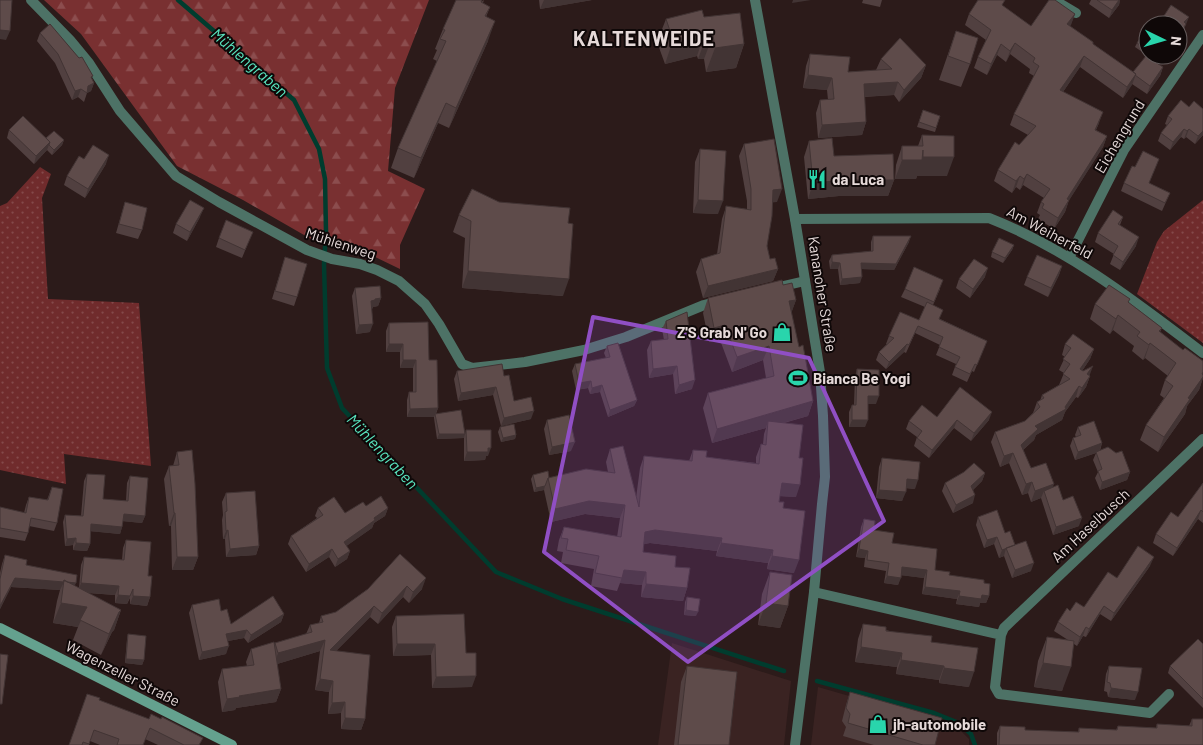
<svg xmlns="http://www.w3.org/2000/svg" width="1203" height="745" viewBox="0 0 1203 745" font-family="Barlow,sans-serif">
<defs>
<pattern id="green-dots" width="8" height="8" patternUnits="userSpaceOnUse" patternTransform="scale(1.25)"><rect width="8" height="8" fill="#702b2c"/><path d="M2 2h.1M6 6h.1" fill="none" stroke="#84494a" stroke-width="1.8" stroke-linecap="round"/></pattern>
<pattern id="forest-firs" width="22" height="20" patternUnits="userSpaceOnUse" patternTransform="scale(1.25)"><rect width="22" height="20" fill="#793031"/><path d="M5 1l3.5 6h-7zM16 11l3.5 6h-7z" fill="#8c4d4e"/></pattern>
</defs>
<rect width="100%" height="100%" fill="#2c1b1a"/>
<path fill="#3a2322" d="M672 643 791 681 784 745H658Z
M818 687 957 727 969 739V745H811Z"/>
<path fill="url(#green-dots)" d="M40 167 51 174 42 198 48 299 139 303 151 466 64 454 66 484 0 470V206L7 203Z
M1203 200V343L1137 294 1157 242 1164 231Z"/>
<path fill="url(#forest-firs)" d="M44 0H429L395 88 388 171 425 189 400 245V269L340 240 311 239 243 200 177 166 81 34Z"/>
<g fill="none" stroke-linecap="round" stroke-linejoin="round">
<path stroke="#003c2e" stroke-width="4.5" d="M178 0 294 100 319 149 325 179 326 232 324 265 327 368 342 408 496 572 562 599 784 671
M817 681 934 713 959 723 971 734 975 745"/>
<path stroke="#4d7266" stroke-width="10" d="M31 0 70 40 89 63 120 111 176 176 219 202 307 250 332 259 360 264 377 270 399 281 425 304 439 324 462 364 472 368 525 362 584 350 626 337 704 305 719 301
M1054 0 1076 13
M795 219 989 218C1068 249 1136 302 1203 353
M1069 258 1124 150 1203 35
M779 287 805 281
M814 592 1001 635 1004 628 1203 439
M1001 635 995 687 999 694 1150 713 1169 694"/>
<path stroke="#4d7266" stroke-width="10" d="M755 0 795 219 820 372 823 416 825 477 822 504 814 592 795 745"/>
<path stroke="#64a18e" stroke-width="10" d="M0 628 232 745"/>
</g>
<path fill="#514040" d="M484 0 483 3 490 7 486 17 488 41 449 128 438 123 414 178 391 168 398 148 437 61 433 59 437 50 435 49 443 29Z
M539 0H592L540 9Z
M863 0H882L880 7 862 3Z
M1091 0H1120L1119 5 1109 18 1089 4Z
M1003 6 1031 26 1075 14 1070 26 1093 44 1133 72 1163 67 1160 76 1147 94 1132 84 1123 98 1080 67 1063 92 1099 123 1096 130 1107 136 1103 147 1069 200 1065 212 1054 229 1038 219 1040 215 1037 213 1041 202 1044 198 1023 185 1020 190 1016 187 1012 193 994 181 998 170 1028 135 1010 125 1014 114 1034 76 1029 73 1030 69 1010 54 1006 62 997 55 987 75 974 68 978 57 986 40 965 25 969 14Z
M704 17 744 44 736 68 706 72 704 59H698L697 56 665 64 657 42 666 19Z
M956 31 970 64 961 87 939 80Z
M40 33 92 79 94 83 91 91 87 93 84 102 78 97 72 100 55 63 37 41Z
M1148 35V55H1149L1148 56 1135 47 1137 43Z
M810 54 848 72 876 70 881 59 926 65 921 78 899 102 894 95 864 97 866 122 862 135 818 138 816 113 820 100H828L827 90 803 88 806 66Z
M1189 107 1203 109V135L1195 144 1186 137 1184 139 1181 137 1170 150 1158 141 1161 133 1167 125 1165 124 1168 116Z
M923 110 940 116 935 132 917 127Z
M9 130 46 138 64 140 62 145 52 155 47 150 34 164 7 138Z
M922 135 947 176H917L916 179H895L896 165 902 146H918Z
M809 141 834 156 894 180 888 196H839L808 199 804 157Z
M744 144 777 202H772L767 246 770 259 778 269 773 281 703 298 696 272 701 259 717 254 722 219 726 207 747 209V201L739 156Z
M700 149 718 214 693 213 695 162Z
M84 159 106 164 85 198 64 185 67 176Z
M1159 159 1149 183 1170 193 1162 211 1121 191 1124 183 1135 167Z
M472 189 563 296 462 288 465 238 453 232 459 215Z
M125 202 142 230 138 239 116 233Z
M200 217 187 241 173 233 176 224Z
M1123 217 1120 225 1136 246 1120 270 1110 264 1114 254 1095 242 1098 233Z
M873 236 909 242 894 270 861 269 860 283 840 285 838 269H830L829 261 832 255 871 251V242Z
M219 238 249 241 242 258 216 247Z
M1014 245 1012 250 1003 263 991 257 992 252Z
M285 257 297 297 294 306 272 299Z
M1062 266 1059 275 1048 297 1024 285 1027 277Z
M985 277 970 298 956 288 959 279Z
M783 285 796 300 791 313 799 347 813 401 808 416 784 423 796 497 780 496 779 502 783 508 794 573 767 569 768 563 716 556 717 551 650 543 644 544 643 552 675 567 687 588 683 601 641 597 642 585 620 583 617 591 591 586 594 569 561 563 563 552 557 551 559 540 564 527 617 537 620 518 585 514 551 522 544 490 534 492 531 479 533 475 549 478 608 472 606 462 610 449 636 498 640 468 644 456 689 461 693 450 706 457 756 463V457L761 444H763L764 434 766 428 712 443 703 408 708 393 766 378 763 360 732 372 720 340 709 342 703 313 708 298Z
M355 288 381 298 378 306 373 307 372 309H371L370 332 356 334 352 296Z
M905 289H940L933 305 940 319 987 341 974 372 972 371 967 382 952 375 956 364 936 355 940 345 915 333 906 353 904 352 886 369 876 360 879 352 887 344H886L889 336 919 320 925 307 901 297Z
M1128 302 1162 328 1160 332 1183 350 1203 361V378L1199 390 1187 406 1185 414 1158 452 1140 440 1146 425 1164 398 1160 395 1165 380 1168 376 1145 358 1143 360 1132 351 1134 346 1113 330 1110 334 1090 319 1095 304Z
M666 321 692 389 675 394 673 374 649 378 647 350 651 341 664 340 662 329Z
M389 323 429 360 438 408 436 414 465 434 466 430 488 456H486L485 460 464 461V438L437 439 434 418V417H407V400L409 392H413V368H400V352H386V331Z
M1065 344 1094 349 1090 359 1082 371 1090 376 1086 387 1078 398 1076 397 1065 412 1062 420 1036 435 1034 440 1023 450 1031 468 1052 487 1063 500 1079 526 1053 535 1041 498 1031 502 1028 493 1022 495 1009 463 1000 467 991 442 995 432 1025 421 1033 413 1037 402 1040 401 1042 395 1059 385 1064 373 1059 370 1065 357 1062 355Z
M607 346 637 400 634 406 608 417 600 392 590 394 588 388 576 390 572 371 575 364 606 358 604 353Z
M857 369 876 404H868L865 427H849V412L852 405H854L855 377Z
M457 371 504 376 514 401 531 419 501 426 493 395 458 401 454 379Z
M937 417 989 420 971 441 954 428 929 458 914 446 917 437 906 429 909 421Z
M547 420 571 451 549 455 544 429Z
M500 427 516 435 515 439 501 442 498 432Z
M1078 427 1102 443 1100 451 1130 472 1127 480 1100 490 1095 478 1098 472 1093 460 1096 453 1075 460 1070 446 1073 438 1076 437 1075 435Z
M177 452 198 557 193 570H172L171 526H169L164 479 169 466H173Z
M882 458 915 489 906 488 902 501 876 498 879 467Z
M985 473 982 481 973 490V503L953 513 942 491 945 483Z
M87 474 103 499 126 501 127 483 130 476 145 516 142 523 123 521 122 527 120 534 90 531V544L87 551 73 550V545L65 546 63 522 65 515 81 516 84 481Z
M1203 483V523L1198 519 1173 556 1153 543 1156 534 1178 517Z
M52 487 57 523 54 531 29 526 28 533 25 541 0 537V507L24 513 26 505 29 497 47 500Z
M226 493 259 546 256 555 226 557 225 539H223L222 520 223 515 222 502Z
M366 506 388 508 385 516 374 523 372 528 346 546 350 551 347 559 335 567 329 557 306 572 288 544 291 536 317 518 315 516 318 508 345 513Z
M978 517 1005 533 1015 545 1031 571 1012 578 1004 556 999 558 994 544 984 548 976 525Z
M864 519 874 530 892 543 935 570 949 575 984 583 989 596 986 603H980L979 607 956 604 957 599 922 594 924 578 901 575 898 585 884 583 886 571 864 567 865 558 856 557 861 527Z
M126 540 148 576 150 597 147 606 130 604V598L127 604 115 603V595L88 593 121 610 114 630 112 632 101 655 73 640 78 627 53 623 57 601 60 590 11 587 0 609V573L2 564 5 555 79 588 81 565 84 557 122 560 123 548Z
M400 554 422 589 409 603 403 597 378 624 370 617 336 651 365 719 361 730 341 729V713L328 714 329 692 315 690 320 651 277 664 281 689 276 702 236 708 235 710 222 712 218 682 222 669 247 666 246 662 251 649 274 645 275 643 306 634 310 625 319 623 321 616 336 612 368 589Z
M1150 566 1111 621 1100 614 1086 637 1083 636 1077 646 1074 644 1062 691 1034 687 1038 661 1047 637 1068 640 1054 631 1058 622 1070 611 1084 607 1117 578Z
M770 572 788 606 780 628 758 625 762 594Z
M687 597 696 616 684 615 685 602Z
M192 605 221 611 231 624 284 614 281 622 248 643 244 638 228 641 226 654 199 660 189 613Z
M396 616 466 653 472 687 432 688 431 655 393 656 392 627Z
M863 624 931 642 969 687 939 683V680L896 674 897 667 855 662 858 639Z
M128 634 144 660 142 665 125 663 127 639Z
M1203 644V708L1168 673 1170 666Z
M687 666 729 745H674L681 682Z
M1109 666 1135 700 1108 697 1107 692 1104 691 1106 674Z
M850 692 935 745H874L843 736 846 727 842 721 846 705Z
M99 700 200 745H158L145 739 143 745H100L90 741 89 745H69Z
M1192 719 1203 745H997V733L1000 726 1025 730 1078 732 1079 728 1116 730 1118 726 1156 728 1157 724 1189 726Z"/>
<path fill="#423434" d="M544 0H592L540 9Z
M793 0H811L792 3Z
M1119 0H1120L1119 5 1109 18 1112 10Z
M1075 14 1071 25 1063 35 1067 24Z
M1189 17 1183 32 1178 40V36L1184 22Z
M495 21 488 41 449 128 456 108Z
M0 30 10 31 6 40 0 39Z
M705 32 697 56 665 64 673 40Z
M707 35H713L704 59H698Z
M1015 43 1010 54 1006 62 1010 51Z
M744 44 736 68 706 72 715 48Z
M1001 44 997 55 987 75 991 64Z
M1084 56 1080 67 1056 102 1060 90Z
M926 65 921 78 899 102 904 90Z
M1163 67 1160 76 1147 94 1150 86Z
M1136 74 1132 85 1123 98 1127 87Z
M808 75 832 78 827 90 803 88Z
M898 82 894 95 859 97 864 84Z
M94 83 91 91 87 93 88 86Z
M81 89 78 97 72 100 75 91Z
M446 103 438 123 414 178 421 158Z
M1103 112 1099 123 1091 141 1095 130Z
M866 122 862 135 818 138 822 125Z
M1184 129 1181 137 1170 150 1173 142Z
M1189 129 1186 137 1184 139 1187 131Z
M1203 131V135L1195 144 1198 136Z
M1107 136 1103 147 1063 210 1067 199Z
M64 140 62 145 52 155 54 150Z
M50 142 47 150 34 164 36 156Z
M109 155 106 164 85 198 88 189Z
M923 157H954L947 176H917L916 179H895L902 160Z
M1027 174 1023 185 1020 190 1024 179Z
M1020 176 1016 187 1012 193 1016 181Z
M845 180H894L888 196H839L808 199 813 183Z
M782 189 777 202 768 203 773 190Z
M698 200 723 201 718 214 693 213Z
M1069 200 1065 212 1054 229 1058 218Z
M204 208 200 217 187 241 190 232Z
M911 236 909 242 894 270 859 269 861 263Z
M1139 237 1136 246 1120 270 1123 262Z
M1014 245 1012 250 1003 263 1005 258Z
M832 262 840 263 838 269H830Z
M1062 266 1059 275 1048 297 1051 288Z
M988 268 985 277 970 298 973 289Z
M778 269 773 281 703 298 708 286Z
M468 271 569 279 563 296 462 288Z
M862 277 860 283 840 285 842 279Z
M381 298 378 306 373 307 372 309H368L371 301 375 299Z
M796 300 791 314 789 301Z
M1118 315 1113 330 1110 334 1116 319Z
M373 324 370 332 356 334 359 325Z
M725 325 720 340 709 342 714 328Z
M1150 343 1145 358 1143 360 1149 345Z
M389 344H403L400 352H386Z
M907 344 904 352 886 369 889 362Z
M769 346 763 360 732 372 737 357Z
M1094 349 1090 359 1076 380 1080 369Z
M403 360H416L413 368H400Z
M677 366 673 374 649 378 653 369Z
M1093 366 1089 377 1087 374Z
M1203 372V378L1199 390 1187 406 1185 414 1158 452 1164 437 1188 398Z
M1090 376 1086 387 1078 398 1082 388Z
M695 380 692 389 675 394 679 385Z
M591 381 588 388 576 390 579 383Z
M602 385 600 392 590 394 592 388Z
M1079 386 1076 397 1065 412 1062 420 1036 435 1034 440 1017 455 1021 445 1035 426 1065 407Z
M496 387 493 395 458 401 461 393Z
M868 396H879L876 404H866Z
M637 400 634 406 608 417 610 410Z
M813 401 808 416 768 427V421L766 428 712 443 717 429Z
M438 408 434 417H407L410 409Z
M534 411 531 419 501 426 504 418Z
M992 412 989 420 971 441 974 433Z
M852 420H868L865 427H849Z
M957 420 954 428 929 458 932 450Z
M439 434H465L464 438 437 439Z
M516 435 515 439 501 442 503 438Z
M575 442 571 451 549 455 552 447Z
M1102 443 1099 452 1075 460 1078 452Z
M488 448H491L488 456H486L485 460 464 461 467 452Z
M1013 453 1009 463 1000 467 1004 456Z
M1130 472 1127 480 1100 490 1102 482Z
M985 473 982 481 968 494 971 486Z
M907 479 918 480 915 489 904 488Z
M1032 482 1028 493 1022 495 1026 484Z
M782 483 800 485 796 497 777 496Z
M1054 484 1050 495 1044 491 1041 498 1031 502 1035 491Z
M545 486 544 490 534 492 536 488Z
M879 490 906 492 902 501 876 498Z
M975 495 973 503 953 513 956 505Z
M589 501 625 505 620 518 585 514 551 522 555 509Z
M388 508 385 516 374 523 372 528 341 550 344 542 374 518Z
M1201 510 1198 519 1173 556 1177 548Z
M174 513H175L171 526H169Z
M124 514 145 516 142 523 121 521Z
M1082 518 1079 526 1053 535 1056 527Z
M91 524 122 527 120 534 88 531Z
M228 530 225 539H223L226 531Z
M655 530 722 538 717 551 650 543 640 545 645 532Z
M997 537 994 544 984 548 987 540Z
M76 538 73 545 65 546 67 539Z
M76 543 90 544 87 551 73 550Z
M721 543 773 550 768 563 716 556Z
M259 546 256 555 226 557 230 549Z
M1006 548 1004 556 999 558 1002 550Z
M332 549 329 557 306 572 309 564Z
M859 549 868 551 865 558 856 557Z
M350 551 347 559 335 567 338 559Z
M772 556 799 560 794 573 767 569Z
M177 557H198L193 570H172Z
M1154 557 1150 566 1111 621 1114 613Z
M1034 563 1031 571 1012 578 1015 570Z
M902 567 927 570 924 578 899 575Z
M624 570 646 572 642 585 620 583Z
M887 576 901 578 898 585 884 583Z
M15 578 64 582 60 590 11 587 0 609V606Z
M426 578 422 589 409 603 413 592Z
M64 582 76 583 72 591Z
M81 583 119 586 115 595 78 592Z
M646 584 687 588 683 601 641 597Z
M407 586 403 597 378 624 382 613Z
M925 587 960 591 957 599 922 594Z
M133 589 127 604 115 603 118 595Z
M982 595 989 596 986 603H980L979 607 956 604 959 596Z
M133 596 150 597 147 606 130 604Z
M61 603 87 607 78 627 53 623Z
M766 603 788 606 780 628 758 625Z
M374 606 370 617 326 661 330 650Z
M1104 606 1100 614 1086 637 1089 629Z
M121 610 114 630 112 632 101 655 109 634 119 612Z
M686 610 698 612 696 616 684 615Z
M284 614 281 622 248 643 251 635Z
M1086 627 1083 636 1077 646 1080 637Z
M247 630 244 638 223 642 226 634Z
M325 640 320 651 274 665 278 653Z
M397 644H435L431 655 393 656Z
M229 646 226 654 199 660 202 652Z
M861 647 902 653 897 667 855 662Z
M126 659 144 660 142 665 125 663Z
M901 660 944 666 939 680 896 674Z
M1043 663 1071 667 1062 691 1034 687Z
M944 668 974 672 969 687 939 683Z
M476 676 472 687 432 688 436 677Z
M320 679 333 681 329 692 315 690Z
M1111 688 1138 692 1135 700 1108 697Z
M281 689 276 702 236 708 235 710 222 712 227 699 239 696Z
M345 702 341 713 328 714 332 703Z
M345 718 365 719 361 730 341 729Z"/>
<path fill="#5e4b4a" stroke="#423434" d="M0 0H12L10 31 0 30Z
M456 0H482L481 2 490 7 485 16 495 21 456 108 446 103 421 158 398 148 446 41 440 39 445 30 443 29Z
M978 0H1005L1002 5 1031 26 1049 0H1055L1075 14 1067 24 1093 42V44L1136 74 1127 87 1084 56 1060 90 1103 112 1095 130 1107 136 1067 199 1069 200 1058 218 1042 208 1044 204 1041 202 1050 189 1027 174 1024 179 1020 176 1016 181 998 170 1015 142 1019 145 1036 126 1014 114 1039 66 1033 62 1035 58 1015 43 1010 51 1001 44 991 64 978 57 991 30 969 14Z
M1097 0H1119L1112 10Z
M1171 5 1189 17 1184 22 1186 24 1178 36V25H1158Z
M702 10 704 17 740 13 744 44 715 48 713 35H707L705 32 673 40 666 19Z
M50 24 79 58 82 57 93 76 91 77 94 83 88 86 87 93 81 89 75 91 58 54 40 33Z
M956 31 978 38 970 64 948 56Z
M1144 32 1148 35V50L1137 43Z
M900 38 926 65 904 90 898 82 864 84 866 122 822 125 820 100 834 99 832 78 808 75 810 54 850 57 848 72 892 69 881 59Z
M1146 56 1163 67 1150 86 1135 75 1136 74 1133 72Z
M1181 100 1189 107 1194 101 1203 109V131L1198 136 1189 129 1187 131 1184 129 1173 142 1161 133 1172 119 1168 116Z
M923 110 940 116 936 128 919 122Z
M23 116 50 142 36 156 9 130Z
M54 131 64 140 54 150 49 145 50 142 46 138Z
M922 135 954 136V157H923V150L922 160H902V146H923Z
M832 138 834 156 893 154 894 180H845L813 183 809 141Z
M774 139 782 189 773 190 772 216 767 246 770 259 775 258 778 269 708 286 701 259 720 253 726 206 751 210V189L744 144Z
M93 145 109 155 88 189 67 176 79 156 84 159Z
M700 149 726 151 723 201 698 200Z
M1143 151 1159 159 1149 183 1170 193 1165 203 1124 183 1132 166 1135 167Z
M472 189 499 202 570 208 568 223 573 224 569 279 468 271 471 221 459 215Z
M190 200 204 208 190 232 176 224Z
M125 202 147 208 142 230 119 224Z
M1113 210 1123 217 1118 224 1139 237 1123 262 1113 255 1118 246 1098 233Z
M226 220 253 232 245 250 219 238Z
M873 236H911L896 264 861 263 862 277 842 279 840 263 832 262V255L873 251Z
M999 238 1014 245 1005 258 992 252Z
M1037 255 1062 266 1051 288 1027 277Z
M285 257 307 264 297 297 275 291Z
M974 259 988 268 973 289 959 279Z
M914 267 943 280 934 302 905 289Z
M782 280 783 285 792 283 796 300 789 301 799 347 803 345 813 401 717 429 708 393 774 376 769 346 737 357 725 325 714 328 708 298Z
M1109 285 1130 299 1128 302 1162 328 1159 331 1183 350 1185 348 1203 361V372L1202 374 1203 375V377L1188 398 1190 399 1164 437 1146 425 1173 386 1165 380 1176 363 1150 343 1149 345 1137 336 1140 332 1118 315 1116 319 1095 304Z
M380 286 381 298 375 299V300L371 301 373 324 359 325 355 288Z
M927 302 943 310 939 319 987 341 977 365 975 364 970 374 955 367 960 357 939 347 943 337 918 326 909 345 907 344 889 362 879 352 894 338 889 336 900 312 919 320Z
M687 312 695 380 679 385 677 366 653 369 651 341 668 339 666 321Z
M428 322 429 360H437L438 408 410 409 409 392H416V360H403V344H389V323Z
M1073 334 1094 349 1080 369 1083 371 1093 366 1087 374 1090 376 1082 388 1079 386 1065 407 1066 409 1035 426 1038 429 1021 445 1031 468 1046 463 1054 484 1035 491 1032 482 1026 484 1013 453 1004 456 995 432 1025 421 1040 407 1037 402 1044 398 1042 395 1070 379 1063 374 1070 364 1063 359 1071 348 1065 344Z
M618 343 637 400 610 410 602 385 592 388 591 381 579 383 575 364 610 357 607 346Z
M502 364 504 376 509 375 514 401 531 397 534 411 504 418 496 387 461 393 457 371Z
M857 369 879 370V396H868V420H852V405H856Z
M960 387 992 412 974 433 957 420 932 450 917 438 922 431 909 421 922 405 937 417Z
M461 410 465 434H439L435 414Z
M569 415 575 442 552 447 547 420Z
M768 421 803 425 799 458H803L800 485 782 483 779 502H784L783 508 805 511 799 560 772 556 773 550 721 543 722 538 655 530 645 532 643 552 676 556 675 567 690 568 687 588 646 584V572L624 570 622 578 595 573 599 556 566 550 568 539 561 538 564 527 621 537 625 505 589 501 555 509 548 478 586 469 615 473 610 449 623 446 639 507 644 456 692 461 693 450 707 451 706 457 759 464 761 444 766 445Z
M1094 421 1102 443 1078 452 1073 438 1081 435 1078 427Z
M514 424 516 435 503 438 500 427Z
M466 430H491V448H488V452H467Z
M1108 447 1116 453 1122 451 1130 472 1102 482 1098 471 1102 469 1096 452Z
M192 450 195 484 198 557H177L175 513H174L169 466 179 465 177 452Z
M882 458 920 462 918 480 907 479 906 492 879 490Z
M974 463 985 473 971 486 975 495 956 505 945 483 964 472Z
M548 471 549 478H548L545 486 536 488 533 475Z
M87 474 105 475 103 499 128 501 130 476 148 478 145 516 124 514 122 527 91 524 90 544 76 543V538L67 539 65 515 83 516Z
M1203 483V512L1201 510 1177 548 1156 534 1171 512 1178 517Z
M1058 485 1063 500 1073 496 1082 518 1056 527 1044 491Z
M52 487 63 489 57 523 31 518 28 533 0 528V507L26 513 29 497 48 500Z
M255 491 259 546 230 549 228 530 226 531 225 512 227 511 226 493Z
M381 496 388 508 374 518 375 520 344 542 350 551 338 559 332 549 309 564 291 536 323 515 318 508 334 497 345 513 363 502 366 506Z
M997 510 1005 533 1010 531 1015 545 1002 550 997 537 987 540 978 517Z
M864 519 875 521 874 530 894 533 892 543 937 549 935 570 950 572 949 575 984 580V583L990 584 989 596 982 595 981 599 959 596 960 591 925 587 927 570 902 567 901 578 887 576 889 563 867 560 868 551 859 549Z
M126 540 151 542 148 576H152L150 597 133 596V589L130 596 118 595 119 586 81 583 84 557 124 560Z
M1026 541 1034 563 1015 570 1006 548Z
M1138 546 1154 557 1114 613 1104 606 1089 629 1086 627 1080 637 1058 622 1067 608 1070 611 1076 602 1084 607 1108 572 1117 578Z
M400 554 426 578 413 592 407 586 382 613 374 606 330 650 370 655 365 719 345 718V702L332 703 333 681 320 679 325 640 278 653 275 643 312 632 310 625 323 622 321 616 336 612 368 589Z
M5 555 27 560 26 565 77 575 76 583 67 582 64 580V582L15 578 0 606V579Z
M770 572 792 575 788 606 766 603Z
M64 580 121 610 119 612 109 634 80 620 87 607 61 603Z
M273 596 284 614 251 635 247 630 226 634 229 646 202 652 192 605 219 599 221 611 227 609 231 624Z
M687 597 700 599 698 612 686 610Z
M464 614 466 653H476V676L436 677 435 644H397L396 616Z
M863 624 886 627V631L932 636 931 642 978 648 974 672 944 668V666L901 660 902 653 861 647Z
M128 634 146 636 144 660 126 659Z
M1047 637 1074 641 1071 667 1043 663Z
M1198 639 1203 644V699L1170 666Z
M274 642 281 689 239 696 240 697 227 699 222 669 254 665 251 649Z
M0 654 8 655 2 704H0Z
M687 666 737 672 729 745H678Z
M1109 666 1142 668 1138 692 1111 688 1110 683 1107 682Z
M850 692 942 718 935 745H923L848 723 850 714 846 708Z
M87 694 100 698 99 700 149 719 151 714 161 719 162 717 203 738 199 745H184L150 728 143 745H117L119 739 94 730 89 744 83 742 82 745H69Z
M1192 719H1203V745H999L1000 726 1025 727V730L1079 732V728L1117 730 1118 726 1157 728V724L1192 726Z"/>
<path fill="#904fc4" fill-opacity="0.2" stroke="#904fc4" stroke-width="4" stroke-linejoin="round" d="M593 317 809 358 884 521 688 662 544 552Z"/>
<defs>
<g id="restaurant-bare" transform="scale(1.5)"><path d="M-5-6h1v4h1v-4h1v4h1v-4h1v5L-1.5 .5V6h-2V.5L-5-1ZM5-6V6H3V1.5H1.5Q1.5-4 5-6Z" fill="#29d5ac" stroke="#0f0808" stroke-width="2.5" paint-order="stroke"/></g>
<g id="shop-bare" transform="scale(1.5)"><path d="M-5-2.5h2.3a2.7 3.5 0 0 1 5.4 0H5L5.5 6h-11ZM-1.5-2.5h3a1.5 2.3 0 0 0-3 0Z" fill="#29d5ac" stroke="#0f0808" stroke-width="2.5" paint-order="stroke"/></g>
<g id="stadium-bare" transform="scale(1.5)"><path d="M0-5a6.5 5 0 1 0 0 10a6.5 5 0 1 0 0-10ZM-3.5-1.8h7v3.6h-7Z" fill="#29d5ac" stroke="#0f0808" stroke-width="2.5" paint-order="stroke"/></g>
</defs>
<g fill-rule="evenodd">
<use href="#restaurant-bare" x="817" y="179"/>
<use href="#shop-bare" x="782" y="332"/>
<use href="#stadium-bare" x="798" y="378"/>
<use href="#shop-bare" x="878" y="724"/>
</g>
<g text-anchor="middle" dominant-baseline="central" stroke-width="4" stroke-linejoin="round" paint-order="stroke">
<g font-size="15" fill="#e6dad9" stroke="#0f0808">
<text transform="translate(1119 136) rotate(-59)">Eichengrund</text>
<text transform="translate(1050 232) rotate(28)">Am Weiherfeld</text>
<text transform="translate(341 243) rotate(18)">Mühlenweg</text>
<text transform="translate(823 294) rotate(81)">Kananoher Straße</text>
<text transform="translate(1090 525) rotate(-43)">Am Haselbusch</text>
<text transform="translate(123 673) rotate(27)">Wagenzeller Straße</text>
</g>
<g font-size="15" font-weight="bold" fill="#e6dad9" stroke="#0f0808" text-anchor="start">
<text x="832" y="179">da Luca</text>
<text x="767" y="332" text-anchor="end">Z'S Grab N' Go</text>
<text x="813" y="378">Bianca Be Yogi</text>
<text x="893" y="724">jh-automobile</text>
</g>
<g font-size="16" font-style="italic" fill="#59e5bf" stroke="#0f0808">
<text transform="translate(250 62) rotate(41)">Mühlengraben</text>
<text transform="translate(383 451) rotate(47)">Mühlengraben</text>
</g>
<g font-size="20" font-weight="bold" letter-spacing="1" fill="#e6dad9" stroke="#0f0808">
<text x="644" y="38">KALTENWEIDE</text>
</g>
</g>
<g transform="translate(1163 40) rotate(95)"><circle r="24" fill="#0f0808" stroke="#655c5c"/>
<path d="M0-4L9 19L0 12L-9 19Z" fill="#29d5ac"/>
<text y="-8" font-size="14" font-weight="bold" text-anchor="middle" fill="#e6dad9">N</text>
</g>
</svg>
